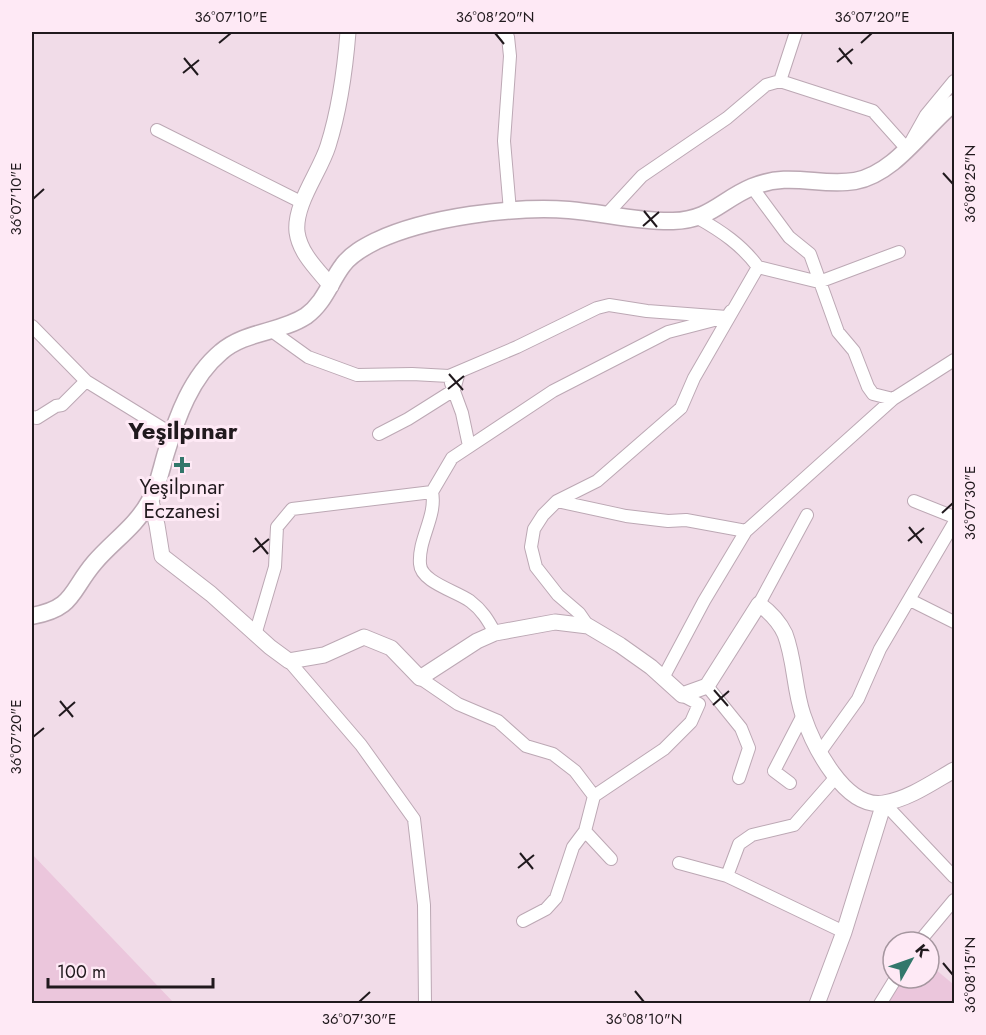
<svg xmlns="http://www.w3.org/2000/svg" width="986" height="1035" viewBox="0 0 986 1035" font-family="Jost,sans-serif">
<rect width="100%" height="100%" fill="#f1dce8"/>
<path fill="#ebc6dc" d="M32 854 174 1003H32Z
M929 964 953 984 954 1003 874 1004 893 974V978H929Z"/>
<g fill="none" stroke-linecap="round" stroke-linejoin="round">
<g stroke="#bca8b4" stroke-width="14">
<path id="minor" d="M503 32 508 37 510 56 504 141 510 211
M780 81 873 111 907 149 926 115 954 81
M157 130 303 203
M752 187 789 237 810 254 838 332 854 351 868 387 873 394 893 399
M606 215 642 176 727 118 766 85 780 81 796 32
M758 267 819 282 899 252
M32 326 86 381 172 434
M269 329 308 357 357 375 412 374 449 376 517 347 597 308 609 305 647 311 727 317 731 311
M451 383 462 413 469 446
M32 417 37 418 56 406 62 405 86 381
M379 434 408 419 454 390 459 372
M432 492 452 458 553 391 668 332 718 319
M557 501 626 516 668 521 686 520 746 531
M914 501 954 517
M910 600 954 622
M759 604 807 515
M588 626 579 613 558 595 536 567 531 547 534 529 543 515 557 501 597 481 681 408 694 378 758 267C742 245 721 231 698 218
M255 635 275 567 277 527 292 509 432 492C437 516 418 539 420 564 421 582 456 591 470 601 482 610 488 620 495 633
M289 661 361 745 414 819 424 905 425 1004
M420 678 458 704 498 721 526 746 553 754 575 771 594 796 664 749 691 722 699 704 682 695
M663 678 704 601 746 531 893 399 954 360
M707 686 741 728 749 748 739 778
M820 752 858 699 880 649 954 523
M790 783 774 771 803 715
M884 803 954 877
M585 831 611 859
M679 863 727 876 844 932
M727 876 739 844 752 835 794 825 836 777
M523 921 546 909 556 898 573 847 585 831 594 796
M919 942 954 900
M880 1004 896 978"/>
</g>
<g stroke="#bca8b4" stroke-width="17">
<path id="tertiary" d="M331 286C318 270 300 254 297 232 294 204 320 172 328 146 340 108 345 70 348 32
M151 501 157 525 162 556 211 594 270 647 289 661 324 655 364 637 391 648 420 678 477 641 495 633 555 622 588 626 620 645 651 667 682 695 707 686 759 604C770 612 779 621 785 634 795 660 794 689 803 715 813 745 845 810 884 803 909 799 933 782 954 770
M817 1004 844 932 884 803"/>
</g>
<g stroke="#bca8b4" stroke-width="19">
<path id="secondary" d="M32 616C75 608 70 591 95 562 112 542 136 526 149 502 158 488 161 469 166 453 177 417 191 377 221 352 245 331 280 333 306 316 325 302 330 282 343 265 351 254 364 247 376 241 427 217 513 206 569 210 604 213 639 222 673 221 710 220 721 200 752 187 790 171 819 187 855 181 895 174 924 127 954 103"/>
</g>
<use href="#minor" stroke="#fff" stroke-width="12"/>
<use href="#tertiary" stroke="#fff" stroke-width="15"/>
<use href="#secondary" stroke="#fff" stroke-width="16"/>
</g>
<path fill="none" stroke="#20191d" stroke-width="2" d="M495 33 504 44M219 43 231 33M861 43 872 33M839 48 852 64M184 58 198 75M837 62 853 49M183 73 199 60M943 173 953 184M33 199 44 189M644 211 657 227M643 226 659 212M449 374 463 390M448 389 464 376M942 513 953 503M909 527 922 543M255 538 268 554M908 541 924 528M253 552 269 539M714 690 728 706M60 701 73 717M713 705 729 691M59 716 75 702M33 737 44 728M520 853 533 869M518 868 534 855M943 963 953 975M635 991 644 1002M359 1002 370 992"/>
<path fill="#32776b" stroke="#fee9f5" stroke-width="2" d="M179 456h6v6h6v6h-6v6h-6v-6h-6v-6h6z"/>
<g text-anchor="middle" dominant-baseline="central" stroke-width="6" stroke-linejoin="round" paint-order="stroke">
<g font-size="21" fill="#20191d" stroke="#fee9f5">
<text x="182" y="487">Yeşilpınar<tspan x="182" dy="24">Eczanesi</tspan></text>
</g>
<g font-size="24" font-weight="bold" fill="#20191d" stroke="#fee9f5">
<text x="183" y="430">Yeşilpınar</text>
</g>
</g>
<rect width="986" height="1035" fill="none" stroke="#fee9f5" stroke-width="66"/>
<g transform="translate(911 960) rotate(50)"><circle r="28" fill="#fee9f5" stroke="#a5969f" stroke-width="1.5"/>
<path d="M0-4.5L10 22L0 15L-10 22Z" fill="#32776b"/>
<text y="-9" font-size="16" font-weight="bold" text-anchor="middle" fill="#20191d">K</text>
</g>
<path d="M48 978v9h165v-9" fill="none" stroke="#20191d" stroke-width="3"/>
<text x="57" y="978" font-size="18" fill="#20191d" stroke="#fee9f5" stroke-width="4.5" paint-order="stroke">100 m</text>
<rect x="33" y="33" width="920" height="969" fill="none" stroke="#20191d" stroke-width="2"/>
<g font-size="15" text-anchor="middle" fill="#20191d">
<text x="231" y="22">36°07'10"E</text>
<text x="495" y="22">36°08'20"N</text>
<text x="872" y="22">36°07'20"E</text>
<text transform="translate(970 184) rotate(-90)" y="5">36°08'25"N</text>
<text transform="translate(16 199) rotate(-90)" y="5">36°07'10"E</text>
<text transform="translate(970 503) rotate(-90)" y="5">36°07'30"E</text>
<text transform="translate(16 737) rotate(-90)" y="5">36°07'20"E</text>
<text transform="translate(970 975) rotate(-90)" y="5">36°08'15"N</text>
<text x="359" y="1024">36°07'30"E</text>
<text x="644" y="1024">36°08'10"N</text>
</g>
</svg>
